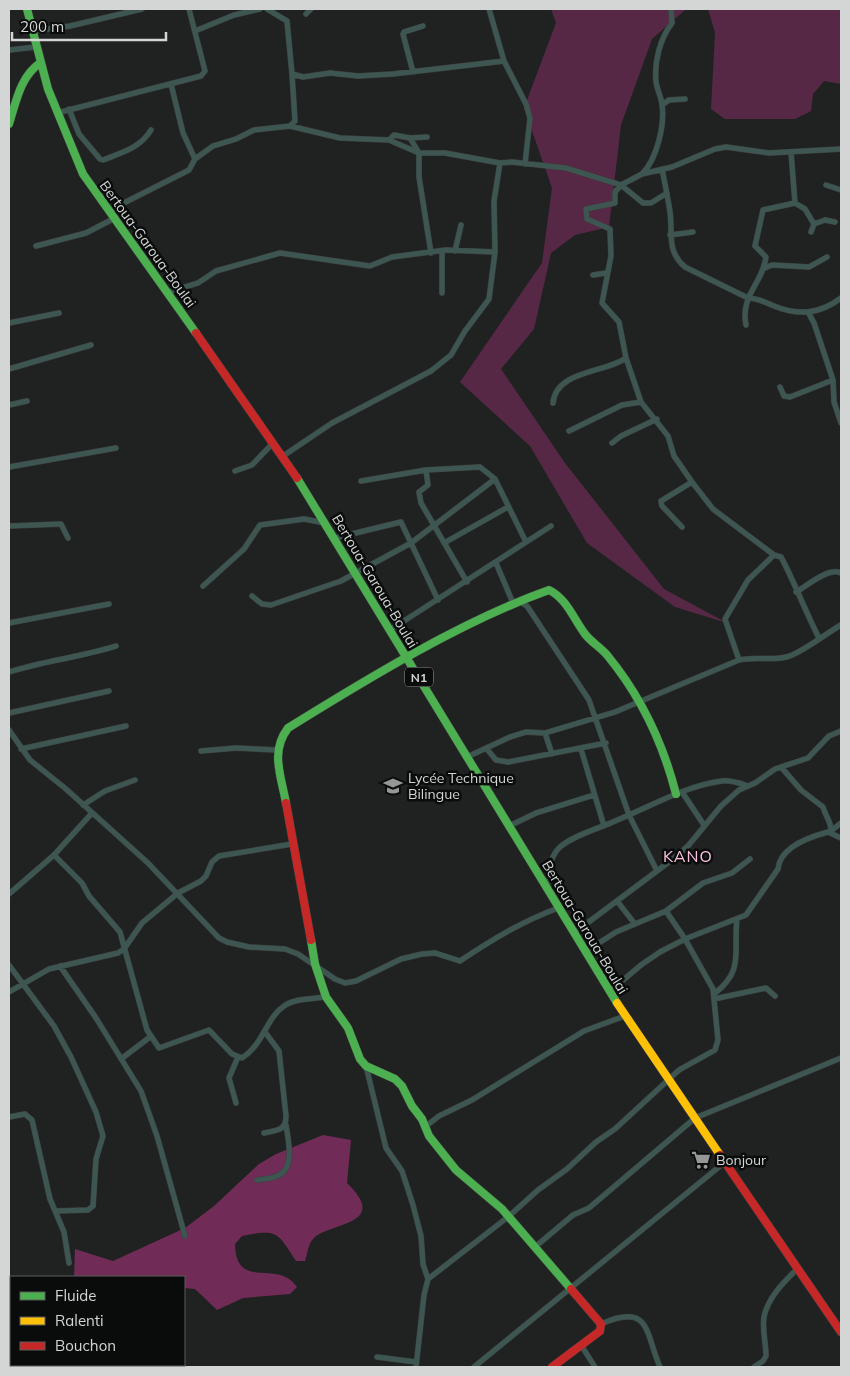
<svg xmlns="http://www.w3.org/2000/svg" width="850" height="1376" viewBox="0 0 850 1376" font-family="Mulish,sans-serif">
<rect width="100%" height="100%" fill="#202221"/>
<path fill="#572845" d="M551 9H686L652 39 621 125 609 227 575 235 551 253 534 329 501 369 565 463 664 589 727 623 675 607 587 543 530 446 460 382 542 263 552 188 524 108 556 23Z
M708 9H841V84L824 81 813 94 811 111 795 119H725L711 109 715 33Z"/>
<path fill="#702b57" d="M323 1135 351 1140 347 1183C388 1223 337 1222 316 1236 308 1242 308 1252 305 1261H296C277 1232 278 1229 242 1236L235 1244C236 1292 278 1258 297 1287L290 1294 243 1298 217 1310 195 1289 184 1288V1277H74L75 1249 113 1261 185 1228 214 1206 259 1164 276 1154Z
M9 1340 11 1341V1365H127V1367H9Z"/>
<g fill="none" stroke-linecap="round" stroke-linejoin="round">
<g stroke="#3d3f3e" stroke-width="6">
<path id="street" d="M267 9 287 21 292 74
M489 9 504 61 526 104 530 118 525 164
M306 14 311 9
M33 31 70 26 142 9
M195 31 234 15 260 9
M9 50 36 47
M413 72 403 34 404 32 423 26
M171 84 183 133 195 159
M662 105 669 100 685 99
M69 109 79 134 100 159 103 160C123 152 140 148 151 130
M57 113 201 76 205 71 189 9
M290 126 295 121 292 74 303 77 330 73 358 76 393 74 504 61
M410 138 419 153V177L431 253
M389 140 394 135 410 138 427 137
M791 152 795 203 805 209 814 224 811 232
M662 169C665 184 668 198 670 212 673 233 666 251 685 267L748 298C758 298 764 302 774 306 799 316 820 314 841 298
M642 174C657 159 665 125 662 104 661 97 657 89 656 82 654 61 660 39 672 23L671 9
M826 185 841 190
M667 193 651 203H643L621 185 615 192V203L586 209 587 219 610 229 611 256 602 303 619 322 626 358 641 402 668 436 674 456 692 482
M108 211 189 170 195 159 213 146 236 139 254 130 290 126 340 138 389 140 419 153H445L500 163 512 162 566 168 621 185 642 174 672 167 715 149 726 147 769 153 841 149
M814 224 825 220 835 222
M670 235 693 232
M36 246 86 233 113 219
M455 251 461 225
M765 268 772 265 809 267 827 257
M593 275 606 273
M168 292 198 283 216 271 280 253 370 266 392 257 446 250 495 252
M442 293V251
M808 312 814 323 833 380 834 402 841 423
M9 323 59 313
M746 325C740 295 763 283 766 257L755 246 763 210 795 203
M9 369 91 345
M780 387 784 396 790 397 833 380
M553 403C556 370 606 373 626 358
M9 405 27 401
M569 431 622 405 641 402
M612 443 621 436 657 419
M283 456 332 423 431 371 451 355 465 331 489 299 495 252 494 201 500 163
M9 467 116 448
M426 470 428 485 419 492 421 503 467 582
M235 471 252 465 273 443
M361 481 426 470 480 467 495 479 526 542
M9 526 61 524 68 538
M682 527 662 506 661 501 692 482 713 509 774 555
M335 538 401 522 438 600
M444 543 508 507
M496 563 513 603
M203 586 244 549 260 525 304 519 325 523
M796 592C807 586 828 567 841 573
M252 596 262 604 271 605 341 581 411 543 495 479
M518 601 527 606 533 615 589 700 629 815 657 871
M9 623 109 604
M390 630 551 526
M739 660 725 619 748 580 774 555 781 557C795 583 805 611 819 638
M9 672C44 661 81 657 116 646
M9 713 109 691
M9 730 30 760 66 789 148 863 219 938 227 942 249 947 285 949 298 954 335 979 345 983 356 981 401 959 422 954 435 953 460 961C493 939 521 922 558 908
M545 733 552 754
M486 748 496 760 508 762 606 743
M21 749 126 726
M581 749 604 826
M201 751 236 748 277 750
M467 757 510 737 526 732 545 733 615 712 739 660C755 656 770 661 786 657 799 655 828 632 841 625
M781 767 801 790 823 807C825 816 831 820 831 831L841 823
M682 792 704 825
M83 805 105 791 135 780
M509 826 536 813 594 795
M54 855 82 883 89 896 120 932 147 1030 159 1048 209 1030 232 1054 242 1058C264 1044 266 1018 284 1006 295 998 313 999 326 997
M547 886C549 873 549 857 560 847 574 835 598 829 615 821 650 807 684 786 722 781 731 780 739 783 748 786
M9 894 54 855 92 813
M617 901 635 924
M574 933 673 859 688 846 721 806 739 790 755 783 775 769 808 758 829 736 841 731
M585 952 616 932 666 911 703 883 732 873 750 859
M9 965 54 1026 71 1057 96 1112 103 1136 96 1159 93 1206 88 1210 56 1211
M60 966 96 1018 141 1091 157 1136 185 1236
M9 992 49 969 118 953 124 949 142 923 178 893 201 881 206 876 212 862 219 856 292 844
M609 992 641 965 660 952 685 939 746 915 778 869C780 847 809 837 828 832L841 838
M714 994C745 970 733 953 737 919
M714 999 766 988 775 996
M121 1059 150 1037
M366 1066 386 1148 402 1171 413 1205 421 1236 423 1264 428 1279
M236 1103 229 1078 238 1057
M9 1117 25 1114 32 1120 50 1199 64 1232 69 1263
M425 1127 439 1116 472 1100 584 1031 625 1016
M264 1133C277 1130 286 1131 286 1116L279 1051 265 1032
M257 1180C263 1179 271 1179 277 1176 296 1169 288 1140 286 1125
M535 1247 573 1215 589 1208 695 1118 841 1058
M601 1324C651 1302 645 1333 660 1367
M581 1345 595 1367
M377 1357 416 1362
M416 1367 424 1295 428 1279 508 1217 538 1190 567 1169 596 1142 615 1129 679 1070 715 1050 718 1040 713 989 685 939 666 911
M474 1367 725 1162
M754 1367 763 1361 766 1356C766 1343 762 1330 764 1317 768 1297 784 1282 797 1269"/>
</g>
<g stroke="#3d3f3e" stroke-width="9">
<path id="fast" d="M27 9 48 89 83 174 196 333
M9 124C16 102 20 77 40 63
M297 478 617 1003
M286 803C281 775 270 752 288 728 367 679 462 621 549 590 567 599 573 618 585 634 591 642 600 647 607 655 640 695 663 743 676 794
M311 940 315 964 326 997 348 1028 360 1059 366 1066 395 1079 402 1086 412 1106 422 1119 429 1136 456 1170 502 1209 571 1289"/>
</g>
<g stroke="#3d3f3e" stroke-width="9">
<path id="slow" d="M617 1003 720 1155"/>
</g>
<g stroke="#3d3f3e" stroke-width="9">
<path id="jam" d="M196 333 297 478
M286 803 311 940
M720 1155 841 1332
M552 1367 600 1331 601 1324 571 1289"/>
</g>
<use href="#street" stroke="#3d5651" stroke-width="5"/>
<use href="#fast" stroke="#4caf50" stroke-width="8"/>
<use href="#slow" stroke="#ffc107" stroke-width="8"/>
<use href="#jam" stroke="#c62828" stroke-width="8"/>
</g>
<defs>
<g id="school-bare" transform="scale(1.5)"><path d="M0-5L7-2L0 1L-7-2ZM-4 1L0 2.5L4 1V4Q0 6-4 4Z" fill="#949796" stroke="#0a0c0b" stroke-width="2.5" paint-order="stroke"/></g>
<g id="supermarket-bare" transform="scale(1.5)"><path d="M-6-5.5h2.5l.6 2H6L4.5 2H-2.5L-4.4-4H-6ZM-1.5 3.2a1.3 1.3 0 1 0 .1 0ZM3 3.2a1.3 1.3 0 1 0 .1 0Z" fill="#949796" stroke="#0a0c0b" stroke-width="2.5" paint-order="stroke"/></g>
</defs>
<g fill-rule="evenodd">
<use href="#school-bare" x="393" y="786"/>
<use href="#supermarket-bare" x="701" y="1160"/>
</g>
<g text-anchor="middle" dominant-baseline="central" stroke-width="5" stroke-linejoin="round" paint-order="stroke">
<rect fill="#0a0c0b" stroke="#979998" stroke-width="1" x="405" y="667.5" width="28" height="19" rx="4"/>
<g font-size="12" font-weight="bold" fill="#d3d6d5">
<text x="419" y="677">N1</text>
</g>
<g font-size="14" fill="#d3d6d5" stroke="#0a0c0b">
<text transform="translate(148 244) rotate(54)">Bertoua-Garoua-Boulai</text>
<text transform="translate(375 581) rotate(59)">Bertoua-Garoua-Boulai</text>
<text transform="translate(585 927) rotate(59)">Bertoua-Garoua-Boulai</text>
</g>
<g font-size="14" fill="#d3d6d5" stroke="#0a0c0b" text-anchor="start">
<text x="408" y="778">Lycée Technique<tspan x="408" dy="16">Bilingue</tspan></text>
<text x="716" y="1160">Bonjour</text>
</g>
<g font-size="16" letter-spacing="1" fill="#fcc0e1" stroke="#0a0c0b">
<text x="688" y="856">KANO</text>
</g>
</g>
<rect width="850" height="1376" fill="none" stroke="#d3d6d5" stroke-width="20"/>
<rect x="10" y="1276" width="175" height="90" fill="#0a0c0b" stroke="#5a5d5c"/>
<rect x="20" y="1292" width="25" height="8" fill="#4caf50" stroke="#5a5d5c"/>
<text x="55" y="1301" font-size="15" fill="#d3d6d5">Fluide</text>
<rect x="20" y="1317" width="25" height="8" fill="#ffc107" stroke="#5a5d5c"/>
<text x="55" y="1326" font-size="15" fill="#d3d6d5">Ralenti</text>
<rect x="20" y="1342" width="25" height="8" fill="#c62828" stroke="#5a5d5c"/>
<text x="55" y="1351" font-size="15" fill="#d3d6d5">Bouchon</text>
<path d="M12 32v8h154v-8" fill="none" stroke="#d3d6d5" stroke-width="2.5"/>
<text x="20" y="32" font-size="15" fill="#d3d6d5" stroke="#0a0c0b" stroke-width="4" paint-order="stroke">200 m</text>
</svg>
